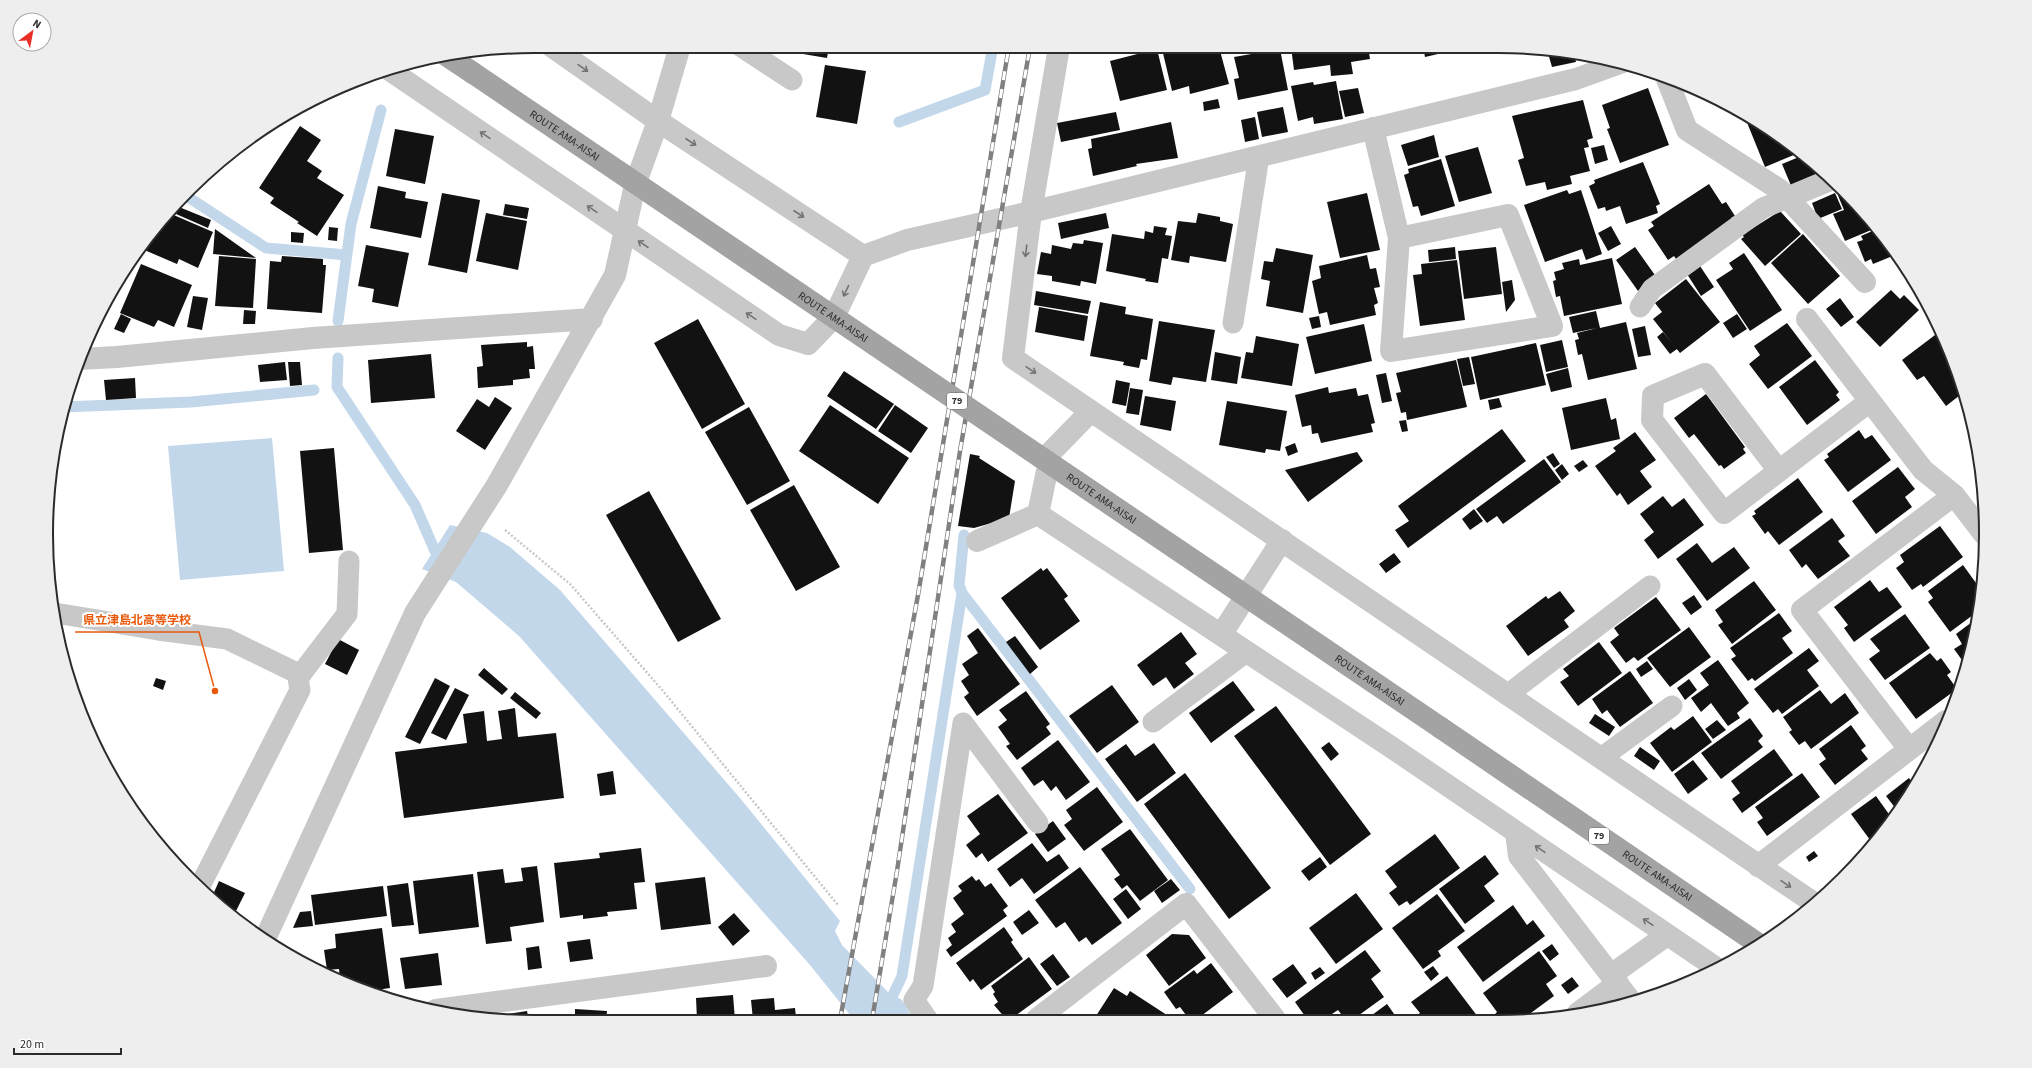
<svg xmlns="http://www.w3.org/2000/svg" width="2032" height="1068" viewBox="0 0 2032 1068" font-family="'Source Sans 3','Noto Sans JP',sans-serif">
<rect width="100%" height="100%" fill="#fff"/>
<path fill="#c3d7eb" d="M272 438 284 571 180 580 168 446Z
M450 525 487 533 510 547 560 590 740 798 840 921 835 931 842 945 888 992 902 1000 914 1020H854L810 965 519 636 456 582 422 569Z"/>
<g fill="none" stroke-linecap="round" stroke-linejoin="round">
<path stroke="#c3d7eb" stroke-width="11" d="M899 122 985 90 993 46
M185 195 266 248 347 255
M338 321 351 224 381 110
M338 358 337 387 415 505 435 551 447 557
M63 407 191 402 314 390
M962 593 1190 889
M893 995 902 976 962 593 959 585 964 535"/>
</g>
<path fill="#121212" d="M792 46H829L827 58 791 52Z
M1170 47H1219L1229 84 1190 94 1189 86 1172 91 1162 49Z
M1246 47H1267L1247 51Z
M1291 47H1368L1370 59 1351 62 1353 74 1331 76 1330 65 1294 70Z
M1423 47H1464V48L1425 57Z
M1157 49 1167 90 1120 101 1110 61Z
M1280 49 1288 90 1238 100 1234 79 1239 78 1234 57Z
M1547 50 1574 54 1576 62 1552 67Z
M825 65 866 71 857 124 816 117Z
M1336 81 1343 119 1314 124 1313 117 1298 121 1291 86 1313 82 1314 85Z
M1358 88 1364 113 1345 117 1339 91Z
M1648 88 1669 145 1620 163 1607 129 1610 128 1602 105Z
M1218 99 1220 108 1204 111 1203 102Z
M1583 100 1593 138 1587 140 1589 147 1584 148 1590 171 1570 176 1572 184 1547 190 1545 182 1526 186 1518 160 1524 158 1512 116Z
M1283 107 1288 132 1262 137 1257 112Z
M1116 112 1120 130 1061 142 1057 123Z
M1255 117 1259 139 1245 142 1241 120Z
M1749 118 1795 147 1801 152 1765 167 1746 120Z
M1171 122 1178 158 1136 164 1137 166 1093 176 1088 149 1092 148 1091 139Z
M300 126 321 140 307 161 322 171 317 178 344 195 317 236 297 223 299 222 270 203 274 198 259 188Z
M395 129 434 136 425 184 386 176Z
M1434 135 1439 157 1408 166 1401 145Z
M1604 145 1608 160 1595 164 1591 148Z
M1478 147 1492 193 1459 202 1445 156Z
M1804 155 1823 173 1792 188 1782 164Z
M1441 159 1455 206 1421 216 1418 206 1413 207 1404 175 1409 173 1408 169Z
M1643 162 1660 204 1656 206 1658 213 1626 224 1620 206 1606 211 1605 207 1598 209 1589 186 1595 183 1594 180Z
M1709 184 1722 204 1726 202 1735 216 1731 218 1733 221 1676 259 1674 256 1668 260 1648 230 1654 226 1651 222Z
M378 186 406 192 405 198 428 202 421 238 370 228Z
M1567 190 1569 194 1581 190 1602 254 1586 260 1582 249 1545 262 1524 205Z
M1842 191 1865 212 1876 228 1845 241 1833 214 1844 210 1837 193Z
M442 193 480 200 467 273 428 265Z
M1367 193 1380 250 1340 258 1327 202Z
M1835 193 1842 209 1818 219 1812 203Z
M178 202 173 214 170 211 167 217 164 216Z
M505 204 529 208 527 219 503 215Z
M179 207 211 220 208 228 176 214Z
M1780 211 1801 234 1765 266 1741 239 1744 237 1742 235Z
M169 213 213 232 198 268 179 259 177 264 142 249 145 241 164 217 167 218Z
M486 213 527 221 518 270 476 261Z
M1106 213 1109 228 1061 239 1058 223Z
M1198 213 1220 217V221L1233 224 1226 262 1190 256 1189 263 1171 260 1178 221 1196 223Z
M1154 226 1167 228 1165 235 1172 236 1168 259 1162 258 1158 283 1145 281 1146 279 1106 271 1112 234 1144 239 1145 231 1153 233Z
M1611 226 1621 244 1608 251 1598 233Z
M329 227 338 228 337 241 328 240Z
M215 229 256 258 213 254Z
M1877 229 1895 255 1873 264 1871 259 1865 262 1857 242 1863 240 1861 236Z
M291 232 304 233 303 243 291 242Z
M1803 234 1840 276 1808 304 1771 263Z
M1084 240 1103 243 1096 284 1081 281 1080 286 1052 281V276L1037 274 1041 252 1051 254 1052 245 1071 249 1073 243 1083 244Z
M366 245 409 253 398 307 372 302 374 289 358 286Z
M1455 247 1456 259 1429 262 1428 250Z
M1496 247 1502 294 1464 299 1458 251Z
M1635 247 1657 278 1638 291 1616 260Z
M1276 248 1313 255 1303 313 1266 306 1270 281 1261 279 1264 261 1273 262Z
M1744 253 1782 310 1750 331 1716 280 1733 269 1729 263Z
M1367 255 1370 269 1376 268 1380 287 1374 288 1378 303 1374 305 1376 315 1330 325 1327 312 1319 314 1312 281 1321 278 1319 266Z
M219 256 256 259 253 308 215 306Z
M282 256 323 259V265H326L322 313 267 309 270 261 281 262Z
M1612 258 1622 304 1564 316 1560 296 1556 297 1553 281 1556 280 1554 272 1564 269 1562 263 1579 259 1580 265Z
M1457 260 1465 320 1420 326 1413 275 1422 274 1421 264Z
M141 264 192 285 174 327 158 320 154 327 120 313Z
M1700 266 1714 287 1701 296 1687 274Z
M1686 279 1720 322 1680 353 1653 319 1662 312 1655 303Z
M1512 280 1515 300 1506 312 1502 282Z
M1891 290 1900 299 1904 295 1919 310 1880 347 1856 322Z
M1036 291 1091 301 1088 314 1034 305Z
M193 296 208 298 202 330 187 327Z
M1840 298 1854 317 1841 327 1826 309Z
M108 300 110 301 103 313H102Z
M1100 302 1126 307 1125 314 1153 319 1147 360 1141 359 1139 368 1123 365 1124 362 1090 356Z
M1039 307 1088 316 1084 341 1035 332Z
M244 310 256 311 255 324H243Z
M1596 311 1600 328 1626 322 1637 369 1588 380 1582 354 1578 355 1575 340 1579 339 1577 333 1597 328 1573 333 1569 317Z
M121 314 131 319 124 333 114 329Z
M1737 314 1747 329 1733 338 1723 323Z
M1319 316 1321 327 1312 329 1309 318Z
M698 319 745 404 702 429 654 343Z
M1159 321 1215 330 1206 382 1173 377 1171 385 1149 381Z
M1787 323 1812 356 1768 389 1749 364 1760 355 1754 346Z
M1364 324 1372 361 1315 374 1306 337Z
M1645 326 1651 355 1638 357 1632 329Z
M1663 332 1677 349 1670 354 1657 337Z
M1939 332 1949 352 1945 355 1958 372 1964 392 1946 406 1924 376 1917 380 1902 360Z
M1256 336 1299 344 1292 386 1241 378 1246 352 1253 353Z
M1562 340 1568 367 1546 372 1540 345Z
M527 342V347L533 346 535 369H529L530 378 513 380V385L478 388 477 367 483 366 481 345Z
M1536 343 1546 385 1480 400 1471 357Z
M1215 352 1241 357 1237 384 1211 380Z
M431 354 435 398 371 403 368 360Z
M1469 357 1475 384 1463 386 1457 359Z
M1456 360 1467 407 1407 420 1406 412 1401 413 1396 393 1401 392 1396 373Z
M1815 360 1839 392 1836 395 1840 400 1807 425 1779 387Z
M285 362 287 380 260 382 258 365Z
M288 362H300L302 385 290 386Z
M1568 368 1572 387 1551 392 1546 374Z
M844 371 894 404 876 429 827 396Z
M1386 373 1392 401 1382 403 1376 375Z
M135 378 136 398 106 400 104 380Z
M1116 380 1130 383 1126 406 1112 403Z
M1328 387 1329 393 1356 388 1358 396 1368 394 1375 423 1371 424 1373 432 1321 443 1318 433 1312 434 1311 425 1302 427 1295 395Z
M1130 388 1143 390 1139 415 1126 413Z
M1706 394 1745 447 1743 449 1746 453 1724 469 1721 465 1719 466 1694 434 1689 438 1674 418Z
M1145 396 1176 401 1171 431 1140 425Z
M495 397 512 408 485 450 456 431 477 399 489 407Z
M1499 398 1502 407 1490 410 1488 400Z
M1606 398 1611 420 1616 418 1620 439 1571 450 1562 408Z
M1227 401 1287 411 1280 451 1266 449 1265 453 1219 445Z
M830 405 909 458 878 504 799 451Z
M895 405 928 428 911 453 878 431Z
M749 407 790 481 747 505 705 432Z
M1406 420 1408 431 1402 432 1399 421Z
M1502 429 1526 461 1408 548 1395 530 1409 521 1398 506Z
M1859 430 1865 439 1872 435 1891 460 1848 492 1824 460 1829 457 1827 454Z
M1635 432 1656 460 1640 471 1652 487 1628 505 1620 493 1617 496 1595 466 1616 451 1613 448Z
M1295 443 1298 452 1288 456 1285 447Z
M334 448 343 550 309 553 300 451Z
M1357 452 1363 461 1308 502 1285 470Z
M1553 453 1560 464 1554 468 1546 457Z
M970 454 980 456 979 458 1015 481 1009 518 974 528 958 526Z
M1544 459 1561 482 1503 524 1497 516 1487 523 1476 509Z
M1583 460 1588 466 1579 472 1574 466Z
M1562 464 1569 474 1562 480 1555 470Z
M1898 467 1915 489 1905 497 1912 507 1876 534 1852 501Z
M1798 478 1823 512 1779 545 1768 531 1765 534 1752 516 1756 514 1754 511Z
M794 485 840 567 796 591 750 510Z
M649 491 721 619 678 642 606 515Z
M1663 496 1672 507 1684 498 1704 525 1658 559 1644 540 1654 532 1640 514Z
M1474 509 1483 521 1470 530 1462 519Z
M1832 518 1845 536 1838 541 1850 556 1818 579 1806 564 1802 568 1789 550Z
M1940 526 1963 557 1923 587 1921 584 1912 590 1896 568 1904 562 1900 555Z
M1697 543 1712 563 1734 547 1750 568 1707 601 1676 559Z
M1394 553 1401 562 1386 573 1379 564Z
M1963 565 1981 590 1977 612 1950 632 1928 602 1933 598 1928 591Z
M1041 568 1043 571 1047 568 1068 596 1064 599 1080 621 1040 650 1001 598Z
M1870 580 1879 592 1887 587 1902 607 1854 642 1844 628 1848 625 1834 607Z
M1754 581 1776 610 1732 644 1718 625 1723 622 1715 610Z
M1560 591 1575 611 1564 620 1569 627 1528 656 1506 626 1546 596 1548 599Z
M1694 595 1702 607 1691 615 1682 603Z
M1656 597 1681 630 1638 661 1634 657 1626 663 1610 642 1619 635 1614 628Z
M1779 613 1792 631 1782 638 1793 653 1755 681 1752 678 1748 681 1731 659 1736 656 1730 648Z
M1905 614 1930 648 1885 680 1869 659 1880 651 1870 639Z
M1976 619 1969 661 1967 667 1954 649 1962 644 1956 634Z
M1689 627 1711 657 1670 687 1647 658Z
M978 628 1020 684 977 716 964 697 969 693 961 681 969 675 962 664 978 653 967 636Z
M1181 632 1197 654 1185 663 1194 674 1174 689 1166 677 1153 686 1137 665Z
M1015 636 1038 667 1030 674 1006 642Z
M338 639 359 650 347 675 325 664Z
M1599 642 1622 673 1578 706 1560 682 1569 676 1563 669Z
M1809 648 1819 661 1807 670 1819 686 1782 714 1778 709 1773 713 1754 689Z
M1930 653 1937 661 1941 658 1951 672 1947 675 1957 689 1916 719 1889 683Z
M1718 660 1749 703 1737 713 1740 718 1728 726 1711 703 1701 712 1691 698 1709 685 1700 673Z
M1647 661 1653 669 1641 677 1636 669Z
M484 668 508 689 502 695 478 675Z
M1630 671 1653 703 1620 727 1607 710 1602 714 1592 699Z
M156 678 166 681 163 690 153 686Z
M435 678 450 686 420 744 405 737Z
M1689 679 1697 690 1685 700 1677 688Z
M1233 681 1255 710 1211 743 1189 713Z
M1112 685 1139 722 1097 753 1069 716Z
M455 688 469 695 446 740 431 733Z
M1820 690 1831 704 1845 693 1859 713 1811 749 1805 741 1799 745 1789 732 1792 730 1783 717Z
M1026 691 1050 724 1046 727 1051 734 1017 760 1006 746 1010 744 998 727 1007 720 999 710Z
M515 692 541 713 536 719 510 698Z
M1276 706 1371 834 1330 865 1234 736Z
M515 708 518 737 556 733 564 798 404 818 395 752 467 743 463 714 484 711 487 741 502 739 498 711Z
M1595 714 1615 727 1609 736 1589 723Z
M1693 716 1712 742 1672 772 1650 743 1671 727 1674 730Z
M1750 718 1763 736 1758 741 1763 747 1721 779 1701 753Z
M1717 720 1726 730 1713 739 1705 729Z
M1851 725 1866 746 1861 750 1868 759 1835 785 1819 764 1826 759 1819 749Z
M1058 740 1090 782 1066 800 1056 786 1051 791 1043 780 1034 786 1021 768Z
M1329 742 1339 754 1331 761 1321 748Z
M1154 743 1176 773 1137 802 1105 759 1126 744 1135 756Z
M1640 747 1660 761 1654 770 1634 756Z
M1774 749 1793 775 1742 813 1732 799 1740 793 1731 781Z
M1693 760 1708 779 1688 794 1674 774Z
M613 771 616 794 600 796 597 774Z
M1185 773 1271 888 1229 919 1144 804Z
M1802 773 1820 797 1767 836 1757 822 1763 818 1755 807Z
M1909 778 1913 784 1896 809 1886 796Z
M1097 787 1123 822 1084 851 1064 825 1072 819 1066 810Z
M998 794 1028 833 988 862 982 853 976 858 966 845 980 834 967 816Z
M1876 796 1891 817 1873 844 1851 814Z
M1053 821 1066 839 1048 852 1035 834Z
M1130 829 1168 880 1140 901 1127 885 1122 889 1114 879 1120 875 1101 849Z
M1435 834 1460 868 1410 905 1407 901 1399 906 1389 893 1397 887 1385 871Z
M1032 843 1047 862 1059 854 1069 868 1034 894 1022 878 1010 887 997 869Z
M641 848 645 882 634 883 637 909 607 912 608 916 583 919V915L560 918 554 863 600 858 599 853Z
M1814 851 1818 856 1809 862 1806 857Z
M1485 855 1499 874 1484 886 1495 901 1465 924 1439 889Z
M1320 857 1327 867 1309 881 1301 871Z
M537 866 544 922 510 927 512 941 486 944 477 872 503 869 505 883 523 881 521 868Z
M1080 867 1122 923 1092 945 1086 937 1079 942 1065 922 1056 928 1035 900Z
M473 874 479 927 419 934 413 881Z
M972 876 976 881 979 879 985 887 991 883 1008 906 1003 910 1007 916 951 957 946 950 952 945 948 938 956 932 951 924 964 914 953 898 962 891 958 886Z
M705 877 711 924 661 930 655 883Z
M1171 879 1180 890 1162 903 1154 891Z
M219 881 245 893 233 917 212 900V897Z
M408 883 414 925 392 927 387 886Z
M383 886 387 916 315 925 311 895Z
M1126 889 1141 909 1128 919 1113 899Z
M1356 893 1383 929 1336 964 1309 928Z
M1437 894 1465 931 1438 951 1441 956 1423 969 1392 928Z
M1513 905 1527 925 1533 920 1545 936 1483 982 1457 947Z
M1029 910 1039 923 1022 935 1013 922Z
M311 911 313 926 293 928 300 912Z
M734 913 750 931 733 946 718 927Z
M1004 927 1013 940 1011 942 1023 959 981 990 973 979 970 982 956 963Z
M382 928 390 988 369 991 340 980 339 969 327 970 324 950 336 948 335 934Z
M1172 934 1189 935 1206 958 1169 986 1146 955Z
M590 939 593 959 570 962 567 942Z
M1552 944 1559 954 1550 961 1542 951Z
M539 946 542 968 528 970 526 948Z
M1365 950 1381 971 1371 979 1384 997 1355 1018H1344L1338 1010 1326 1018 1319 1017 1307 1019 1295 1002Z
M1539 951 1557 976 1546 984 1554 996 1524 1018H1491L1497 1012 1483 993Z
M438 953 442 985 405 989 400 958Z
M1053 954 1070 977 1057 986 1040 964Z
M1029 957 1052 989 1011 1019H1006L994 1005 998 1002 993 994 995 992 991 986Z
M1211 963 1233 992 1197 1019H1189L1180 1007 1176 1009 1164 992 1194 970 1197 974Z
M1293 964 1307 983 1287 998 1272 979Z
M1433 966 1439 974 1431 981 1424 972Z
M1320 967 1325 973 1315 980 1311 973Z
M1447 976 1478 1017 1413 1018 1420 1013 1411 1002Z
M1572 977 1579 986 1568 994 1561 985Z
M1114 988 1127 996 1130 991 1173 1019H1094Z
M733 995 735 1020H697L696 998Z
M774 998 775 1010 795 1008 796 1017 802 1016V1020H753L751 1000Z
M1387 1004 1397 1018H1368Z
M575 1009 607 1011 606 1021H545L546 1017 575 1019Z
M527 1011 529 1021H502L488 1019V1017Z
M1340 1015 1342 1018H1334Z"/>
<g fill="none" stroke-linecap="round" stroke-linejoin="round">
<path stroke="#c8c8c8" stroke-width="2.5" stroke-dasharray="2 2" stroke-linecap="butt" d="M505 530 570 584 663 691 838 905"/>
<path stroke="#c8c8c8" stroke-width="21" d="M740 46 792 80
M1640 307 1652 289 1763 208 1787 198
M1233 323 1259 156
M55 613 158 630 227 639 301 675
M1507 695 1650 586
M1153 722 1246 652
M1601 758 1672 706
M199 888 300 690 298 678 347 614 349 561
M928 1020 914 1000 923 986 963 723 1038 823"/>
<path stroke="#c8c8c8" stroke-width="22" d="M551 46 658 121 863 256
M1059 47 1031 212 1013 358 1814 903
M388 69 779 335 808 344 834 317 863 256 907 240 1031 212 1576 79 1623 62
M1667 79 1687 130 1780 190 1865 282
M1373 128 1399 238 1391 351 1552 326 1508 215 1399 238
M1787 198 1830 180
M1807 319 1923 470 1954 495 1984 534
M79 359 117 357 313 338 592 319
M1091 411 1051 452 1038 514 1391 747 1715 967
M1779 471 1705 374 1653 396 1652 420 1724 513 1870 401
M977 541 1038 514
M1221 635 1282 540
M1909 749 1802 610 1954 495
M1516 832 1519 856 1630 1000
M1758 866 1946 721
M265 939 415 613 497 485 615 275 635 185 658 121 680 46
M1611 975 1667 935
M436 1010 766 966
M1578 1013 1618 983
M1037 1019 1186 904 1275 1019"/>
<g stroke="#a3a3a3" stroke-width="22">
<path d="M446 55 473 73"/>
<path id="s1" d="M1441 728 1757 943"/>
</g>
<g stroke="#808080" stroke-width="4.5">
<path id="rail" d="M840 1020 918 595 1009 46
M872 1020 897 871 960 451 1030 47"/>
</g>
<use href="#rail" stroke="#fff" stroke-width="3" stroke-dasharray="9" stroke-linecap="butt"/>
<path stroke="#a3a3a3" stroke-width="22" id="s2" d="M473 73 1441 728"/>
</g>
<defs><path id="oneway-shaft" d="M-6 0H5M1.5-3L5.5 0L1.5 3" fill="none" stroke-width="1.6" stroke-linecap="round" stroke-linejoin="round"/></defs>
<g stroke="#727272">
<use href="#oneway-shaft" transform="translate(583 68) rotate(35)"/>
<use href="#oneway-shaft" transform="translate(485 135) rotate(-146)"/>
<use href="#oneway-shaft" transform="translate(691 142) rotate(33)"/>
<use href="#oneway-shaft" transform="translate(592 209) rotate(-146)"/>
<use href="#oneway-shaft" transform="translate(799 214) rotate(33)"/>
<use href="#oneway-shaft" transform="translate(643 244) rotate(-146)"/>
<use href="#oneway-shaft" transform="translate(1026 251) rotate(97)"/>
<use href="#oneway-shaft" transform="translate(846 291) rotate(115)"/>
<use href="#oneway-shaft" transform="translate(751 316) rotate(-146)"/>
<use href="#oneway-shaft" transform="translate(1031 370) rotate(34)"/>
<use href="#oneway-shaft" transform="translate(1540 849) rotate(-146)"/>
<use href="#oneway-shaft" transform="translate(1786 884) rotate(34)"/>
<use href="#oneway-shaft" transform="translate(1648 922) rotate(-146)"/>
</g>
<g text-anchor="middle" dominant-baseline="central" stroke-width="4" stroke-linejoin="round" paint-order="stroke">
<g fill="#fff" stroke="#6b6b6b" stroke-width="1">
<rect x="947" y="393" width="20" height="16" rx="3"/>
<rect x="1589" y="828" width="20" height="16" rx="3"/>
</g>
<g font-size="10" font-weight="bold" fill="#2b2b2b">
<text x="957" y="401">79</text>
<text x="1599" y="836">79</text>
</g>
<g font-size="11" fill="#2b2b2b" stroke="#fff">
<text stroke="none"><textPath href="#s2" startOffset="111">ROUTE AMA-AISAI</textPath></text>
<text stroke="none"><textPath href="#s2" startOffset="435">ROUTE AMA-AISAI</textPath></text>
<text stroke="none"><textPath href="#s2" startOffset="759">ROUTE AMA-AISAI</textPath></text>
<text stroke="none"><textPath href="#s2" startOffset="1083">ROUTE AMA-AISAI</textPath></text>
<text stroke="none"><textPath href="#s1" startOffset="262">ROUTE AMA-AISAI</textPath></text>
</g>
</g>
<path d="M0 0H2032V1068H0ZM534 53H1498A481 481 0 0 1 1979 534V534A481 481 0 0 1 1498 1015H534A481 481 0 0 1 53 534V534A481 481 0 0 1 534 53Z" fill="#eee" fill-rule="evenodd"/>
<path fill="none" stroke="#2b2b2b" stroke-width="2" d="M534 53H1498A481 481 0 0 1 1979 534V534A481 481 0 0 1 1498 1015H534A481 481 0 0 1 53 534V534A481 481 0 0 1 534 53Z"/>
<path fill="none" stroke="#e8590c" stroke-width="1.5" d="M215 691L199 632H75"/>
<circle fill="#e8590c" stroke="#fff" stroke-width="1.5" cx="215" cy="691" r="4"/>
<g font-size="12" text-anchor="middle" font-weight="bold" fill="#e8590c" stroke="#fff" stroke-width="4" stroke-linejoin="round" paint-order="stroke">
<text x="137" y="624">県立津島北高等学校</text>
</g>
<g transform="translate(32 32) rotate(32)"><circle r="19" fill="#ffffff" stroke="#aaaaaa"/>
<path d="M0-3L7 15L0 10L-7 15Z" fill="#e92e27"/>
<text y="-6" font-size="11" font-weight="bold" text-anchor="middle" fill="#2b2b2b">N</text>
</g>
<path d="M14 1048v6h107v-6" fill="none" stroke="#2b2b2b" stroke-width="2"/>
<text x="20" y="1048" font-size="12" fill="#2b2b2b" stroke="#ffffff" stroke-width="3" paint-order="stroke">20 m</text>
</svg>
